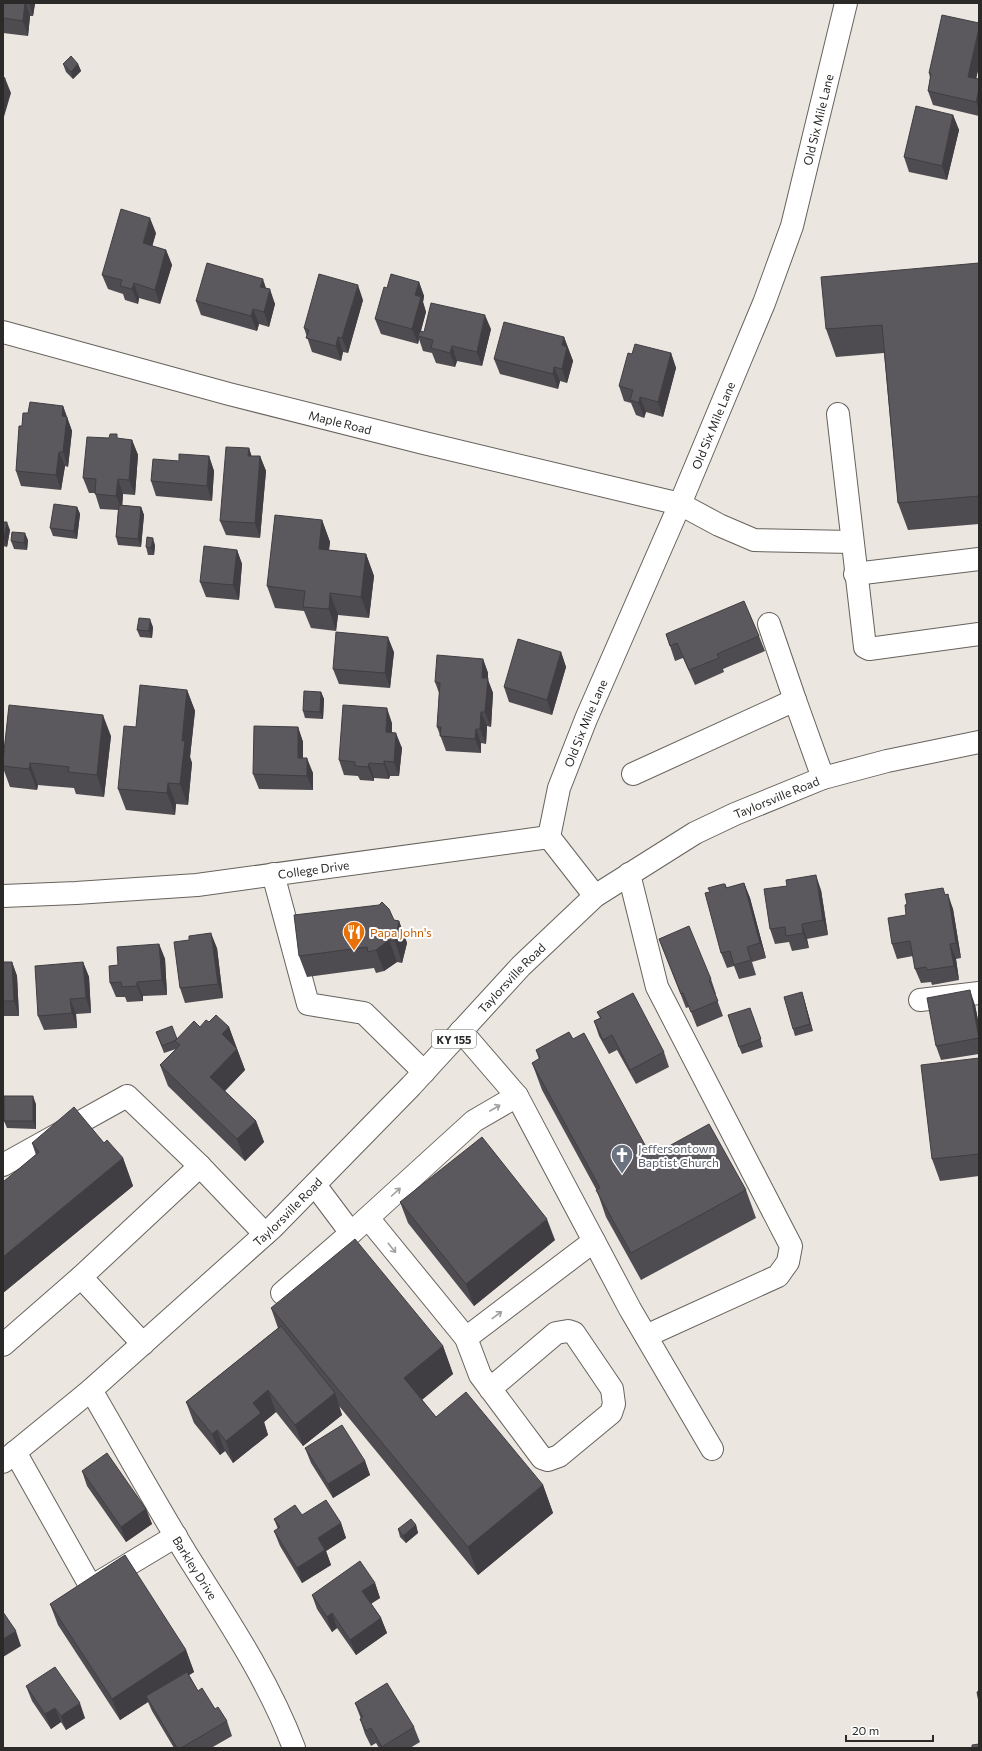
<svg xmlns="http://www.w3.org/2000/svg" width="982" height="1751" viewBox="0 0 982 1751" font-family="Commissioner,sans-serif">
<rect width="100%" height="100%" fill="#ece6e0"/>
<g fill="none" stroke-linecap="round" stroke-linejoin="round">
<g stroke="#67625c" stroke-width="24">
<g id="minor">
<path id="s1" d="M3 332 229 394 424 443 680 504 719 525 754 540 852 542"/>
<path d="M838 414 865 647 869 649 979 634"/>
<path d="M855 574 979 559"/>
<path d="M769 624 795 700"/>
<path d="M633 774 795 700 823 778"/>
<path id="s2" d="M549 837 559 788 586 719 680 504 764 303 792 226 846 3"/>
<path d="M549 837 595 896"/>
<path d="M273 874 308 1004 364 1013 424 1072"/>
<path d="M629 874 657 987 791 1246 788 1262 778 1276 646 1336"/>
<path id="s3" d="M3 896 76 893 197 885 549 837"/>
<path d="M920 1000 979 993"/>
<path d="M461 1031 517 1096 630 1309 712 1449"/>
<path d="M3 1165 127 1096 200 1166"/>
<path d="M368 1218 466 1338 480 1375 542 1458 548 1460 559 1456 611 1413 614 1404 612 1389 574 1333 568 1331 556 1333 490 1389"/>
<path d="M351 1233 474 1121 517 1096"/>
<path d="M81 1277 200 1166 265 1234"/>
<path d="M282 1293 351 1233 315 1185"/>
<path d="M466 1338 594 1241"/>
<path d="M3 1345 81 1277 143 1344"/>
<path id="s4" d="M91 1390C123 1445 154 1501 187 1555 226 1617 268 1679 294 1748"/>
<path d="M15 1452 91 1587 176 1536"/>
</g>
</g>
<g stroke="#67625c" stroke-width="24">
<g id="major">
<path id="s5" d="M3 1462 91 1390 272 1228 411 1086 521 966 595 896 695 833 735 814 823 778 887 761 979 742"/>
</g>
</g>
<use href="#minor" stroke="#fff" stroke-width="22"/>
<use href="#major" stroke="#fff" stroke-width="22"/>
</g>
<path fill="#4e4c51" d="M3 3H35L33 16H30L28 36 3 33Z
M979 23V66L976 79H979V116L933 105 928 91 930 78 929 73Z
M63 64H78L81 71 73 79 66 72Z
M953 115 959 130 947 180 909 172 904 157Z
M156 233 152 246 166 250 172 265 160 304 139 298 138 304 125 300 123 294 108 289 102 275Z
M979 263V524L908 530 898 503 884 353 836 357 826 329Z
M419 282 424 296 423 302 426 312 421 331 424 332 491 329 482 366 457 361 455 367 436 363 432 353 423 351 419 339 418 344 381 334 375 319 387 288Z
M266 288 275 304 269 327 259 324 257 331 201 315 196 301Z
M363 300 348 353 343 352 341 361 312 352 304 328Z
M564 337 573 361 567 383 560 381 558 389 500 374 494 359Z
M671 353 676 368 663 417 646 412 644 418 636 415 631 403 624 401 619 386 632 354Z
M63 406 72 431 68 467 65 466 61 490 21 486 16 471 22 426 28 413Z
M109 438 132 440 138 455 135 495 123 494 122 505 141 507 144 515 141 547 118 545 116 537 118 510 100 509 95 493H89L83 478Z
M249 448 251 456H260L266 471 260 538 226 535 220 521Z
M209 456 214 471 212 501 156 496 151 481 179 461Z
M77 507 80 514 77 539 53 536 50 528Z
M322 520 330 542 329 550 366 554 374 576 369 618 338 615 336 631 311 628 304 611 275 608 267 586Z
M3 522 10 530 7 547 3 546Z
M28 540 27 550 14 549 11 541Z
M155 545 154 555H148L146 547Z
M237 550 242 564 239 600 206 597 200 582Z
M153 627 152 638 140 637 137 630Z
M666 634 759 636 765 651 723 669 724 672 695 685 683 658 675 661Z
M394 652 390 688 339 684 333 669Z
M561 652 566 667 552 715 509 702 504 687Z
M483 659 488 673V680L493 693 491 727 487 726 486 744 481 743V753L446 751 437 727 439 693 435 682Z
M187 690 195 711 190 757 192 763 188 805 176 804 175 815 126 810 118 789 136 727Z
M321 692 324 699 323 719 305 718 303 711Z
M392 723V733L402 748 399 776H390L389 779 374 778V781L360 780 358 776 344 775 339 760Z
M298 727 303 742V758L313 773V790L259 789 253 774Z
M111 736 104 797 76 794 74 788 49 786 38 785 37 790 10 787 3 768V760Z
M744 883 750 898 766 958 752 962 756 975 739 979 734 966 727 968 721 953 710 892 725 884 727 888Z
M821 890 828 935 807 939 809 948 792 951 789 942 775 944 770 929Z
M946 894 953 909 961 958 956 959 959 980 932 985 931 982 921 983 915 969 913 956 897 959 892 944 906 915Z
M394 920 399 921 407 943 402 963 397 962 384 971 376 973 374 968 307 977 299 956Z
M659 939 711 979 716 994H715L723 1016 697 1027 689 1007 686 1008Z
M159 944 165 959 167 995 143 996V1001L127 1002 125 997H116L110 983 118 965Z
M217 948 223 998 185 1003 180 988Z
M3 962H12L17 976 19 1016H3Z
M83 962 89 977 91 1013 76 1014 77 1028 44 1030 38 1016Z
M802 992 804 999 813 1031 795 1036 793 1029Z
M975 1005 979 1025V1054L941 1060 936 1046Z
M597 1012 664 1052 669 1067 636 1084 617 1050 609 1054 599 1036 594 1021 600 1018Z
M753 1016 763 1047 742 1054 739 1047Z
M209 1022 229 1027 245 1070 225 1091 256 1121 264 1142 245 1161 168 1086 160 1065 176 1049 164 1053 156 1032 177 1039Z
M573 1039 651 1156 746 1190 756 1218 641 1280 606 1217 597 1191 542 1090 532 1063 539 1059 536 1050Z
M979 1058V1176L940 1181 932 1159Z
M36 1104V1129L7 1128 4 1121Z
M32 1143H104L123 1158 133 1186 3 1293V1182L36 1155Z
M400 1202 555 1240 474 1306 408 1223Z
M271 1308 443 1346 453 1374 422 1400 436 1417 543 1485 553 1513 478 1575 339 1406 342 1415 303 1446 276 1412 264 1422 268 1435 233 1463 225 1451 220 1455 194 1423 186 1402 278 1328Z
M305 1448 365 1461 370 1475 333 1498 311 1463Z
M82 1471 146 1509 152 1524 126 1542 87 1486Z
M302 1515 341 1523 346 1538 326 1551 331 1565 302 1583 280 1546 274 1531 278 1529 274 1519Z
M416 1525 418 1533 406 1543 400 1537 398 1529Z
M375 1583 380 1598 371 1603 381 1618 387 1633 356 1655 337 1628 332 1632 317 1609 312 1595Z
M50 1604 186 1650 194 1672 189 1675 198 1691 227 1721 232 1736 211 1748H174L152 1711 148 1702 120 1720 58 1625Z
M26 1686 85 1718 66 1730 61 1722 51 1729 32 1701Z
M355 1703 414 1727 420 1742 410 1748H379L376 1743 371 1746 365 1734 360 1719H361Z"/>
<path fill="#403e42" d="M25 3H26L30 16 28 36 23 21Z
M29 3H35V4L33 16Z
M979 28V66L973 92 968 77Z
M78 64 81 71 73 79 71 72Z
M5 78 11 93 3 120V86Z
M979 89V109L976 102Z
M953 115 959 130 947 180 942 166Z
M150 218 156 233 149 258 143 243Z
M166 250 172 265 160 304 155 290Z
M263 279 268 294 260 287Z
M419 282 424 296 423 302 426 312 419 337 418 336 419 339 418 344 412 329 415 295Z
M134 283 139 298 138 304 132 289Z
M358 285 363 300 348 353 342 338Z
M270 289 275 304 269 327 264 312Z
M253 309 259 324 257 331 251 316Z
M485 315 491 329 482 366 477 352Z
M338 337 343 352 341 361 336 346Z
M564 337 573 361 567 383 562 369V345Z
M452 346 457 361 455 367 450 353Z
M671 353 676 368 663 417 658 402Z
M554 367 560 381 558 389 553 374Z
M640 397 646 412 644 418 639 403Z
M63 406 72 431 68 467 63 452 62 416Z
M132 440 138 455 135 495 129 480Z
M249 448 254 463 248 456Z
M59 452 65 466 61 490 56 475Z
M209 456 214 471 212 501 207 486Z
M260 456 266 471 260 538 255 523Z
M118 479 123 494 122 510 116 496Z
M77 507 80 514 77 539 74 531Z
M141 507 144 515 141 547 138 539Z
M322 520 330 542 326 570 319 549Z
M7 522 10 530 7 547 4 539Z
M25 533 28 540 27 550 24 543Z
M153 538 155 545 154 555 151 548Z
M237 550 242 564 239 600 233 585Z
M366 554 374 576 369 618 361 597Z
M330 593 338 615 336 631 329 609Z
M150 619 153 627 152 638 149 631Z
M388 637 394 652 390 688 385 673Z
M561 652 566 667 552 715 547 700Z
M483 659 488 673V680L493 693 491 727 485 712 482 678Z
M187 690 195 711 190 757 192 763 188 805 180 784 182 741Z
M321 692 324 699 323 719 320 712Z
M387 708 392 723 391 747 386 732Z
M481 712 487 726 486 744 480 729Z
M103 715 111 736 104 797 97 775Z
M298 727 303 742V773L298 758Z
M476 729 481 743V753L475 739Z
M396 733 402 748 399 776 394 762Z
M307 758 313 773V790L307 776Z
M384 761 390 776 389 779 384 764Z
M30 763 38 785 37 790 29 769Z
M369 763 374 778V781L368 767Z
M168 783 176 804 175 815 167 793Z
M816 875 821 890 828 935 823 920Z
M744 883 750 898 766 958 760 943Z
M948 894 953 909 961 958 956 943Z
M399 921 407 943 402 963 395 941Z
M802 924 807 939 809 948 803 933Z
M211 933 217 948 223 998 218 984Z
M389 940 397 962 384 971 376 950Z
M159 944 165 959 167 995 162 980Z
M950 944 956 959 959 980 954 966Z
M12 962 17 976 19 1016 14 1001Z
M83 962 89 977 91 1013 86 998Z
M137 982 143 996V1001L137 986Z
M970 990 975 1005 979 1025V1039Z
M802 992 804 999 813 1031 810 1024Z
M70 999 76 1014 77 1028 72 1013Z
M229 1027 237 1049 222 1034Z
M237 1049 245 1070 218 1098 210 1077Z
M33 1096 36 1104V1129L33 1121Z
M256 1121 264 1142 245 1161 237 1139Z
M123 1158 133 1186 3 1293V1257Z
M547 1219 555 1240 474 1306 466 1284Z
M443 1346 453 1374 414 1406 404 1378Z
M268 1390 276 1412 264 1422 268 1435 233 1463 226 1441 253 1403Z
M335 1393 342 1415 303 1446 295 1425Z
M217 1430 225 1451 220 1455 212 1434Z
M365 1461 370 1475 333 1498 328 1484Z
M543 1485 553 1513 478 1575 468 1547Z
M146 1509 152 1524 126 1542 121 1527Z
M341 1523 346 1538 326 1551 331 1565 302 1583 297 1568 318 1538Z
M416 1525 418 1533 406 1543 403 1536Z
M375 1583 380 1598 368 1606 362 1591Z
M332 1613 337 1628 332 1632 327 1617Z
M381 1618 387 1633 356 1655 350 1640Z
M16 1631 21 1646 3 1657V1639Z
M186 1650 194 1672 149 1701 146 1696 148 1702 120 1720 112 1699Z
M80 1703 85 1718 66 1730 61 1716Z
M55 1708 61 1722 51 1729 45 1714Z"/>
<path fill="#5b585e" stroke="#403e42" d="M3 3H25L23 21 3 18Z
M942 15 979 23V28L968 77 979 79V89L976 102 928 91 931 74 929 73Z
M71 56 78 64 71 72 63 64Z
M3 77 5 78 3 86Z
M916 106 953 115 942 166 904 157Z
M121 209 150 218 143 243 166 250 155 290 134 283 132 289 120 286 122 280 102 275Z
M207 263 263 279 260 287 270 289 264 312 253 309 251 316 196 301Z
M979 263V496L898 503 882 325 826 329 821 277Z
M319 274 358 285 342 338 338 337 336 346 306 338 309 330 304 328Z
M391 274 419 282 415 295 421 297 412 329 375 319 384 287 387 288Z
M431 303 485 315 477 352 452 346 450 353 431 348 433 340 418 336 420 331 424 332Z
M504 322 564 337 562 345 567 347 562 369 554 367 553 374 494 359Z
M635 344 671 353 658 402 640 397 639 403 630 400 633 390 619 386 628 353 632 354Z
M30 402 63 406 62 416 67 417 63 452H59L56 475 16 471 19 426H22L23 413H28Z
M110 434H117V438L132 440 129 480 118 479 116 496 95 494 96 479 83 478 87 437 109 438Z
M226 447 249 448 248 456H260L255 523 220 521Z
M179 454 209 456 207 486 151 481 153 459 179 461Z
M54 504 77 507 74 531 50 528Z
M119 505 141 507 138 539 116 537Z
M275 515 322 520 319 549 366 554 361 597 330 593 329 609 303 607 305 591 267 586Z
M3 522H7L4 539H3Z
M12 532 25 533 24 543 11 541Z
M147 537 153 538 151 548 146 547Z
M204 546 237 550 233 585 200 582Z
M744 601 759 636 717 654 719 658 689 670 677 643 670 646 666 634Z
M139 618 150 619 149 631 137 630Z
M336 632 388 637 385 673 333 669Z
M518 639 561 652 547 700 504 687Z
M437 655 483 659 482 678H488L485 712H481L480 729H476L475 739 440 736 441 727H437L440 683 435 682Z
M140 685 187 690 182 741H185L180 784 168 783 167 793 118 789 124 726 136 727Z
M304 691 321 692 320 712 303 711Z
M9 705 103 715 97 775 68 772 69 767 42 764 30 763 29 769 3 766V760Z
M343 705 387 708 386 732 396 733 394 762 384 761V764L369 763 368 767 355 766V762L339 760Z
M254 726 298 727V758H307V776L253 774Z
M816 875 823 920 802 924 803 933 786 936 785 927 770 929 764 889 787 886 786 880Z
M744 883 760 943 747 947 751 960 734 965 730 951 721 953 705 893 710 892 708 888 723 884H725L726 888Z
M943 888 945 895 948 894 956 943 950 944 954 966 927 970 926 967 915 969 910 941 892 944 888 918 906 915 905 905 907 904 905 894Z
M382 902 389 909 394 920 399 921 395 941 389 940 376 950 368 952 367 947 299 956 294 915 379 905Z
M689 926 711 979 709 980 718 1001 691 1012 683 993 681 994 659 939Z
M211 933 218 984 180 988 174 942 189 940V936Z
M159 944 162 980 137 982V986L122 987 121 982 110 983 109 966 118 965 117 947Z
M3 962H12L14 1001H3Z
M83 962 86 998 70 999 72 1013 38 1016 35 966Z
M970 990 979 1038 936 1046 927 998Z
M802 992 810 1024 793 1029 784 997Z
M633 993 664 1052 630 1070 612 1035 603 1040 594 1021 601 1018 597 1012Z
M750 1008 761 1039 739 1047 728 1015Z
M216 1015 229 1027 222 1034 237 1049 210 1077 256 1121 237 1139 160 1065 180 1045 175 1041 194 1021 200 1027 206 1020 209 1022Z
M172 1026 177 1039 176 1040 162 1046 156 1032Z
M569 1032 573 1039 584 1033 651 1156 709 1124 746 1190 631 1253 596 1190 600 1188 532 1063 540 1058 536 1050Z
M979 1058V1154L932 1159 921 1065Z
M4 1096H33V1121H4Z
M74 1107 104 1143 107 1140 123 1158 3 1257V1182L39 1152 32 1143Z
M482 1137 547 1219 466 1284 400 1202Z
M355 1239 443 1346 404 1378 436 1417 466 1392 543 1485 468 1547 271 1308Z
M281 1326 335 1393 295 1425 268 1390 253 1403 261 1413 226 1441 217 1430 212 1434 186 1402Z
M342 1425 365 1461 328 1484 305 1448Z
M107 1453 146 1509 121 1527 82 1471Z
M326 1500 341 1523 318 1538 325 1550 297 1568 274 1531 280 1527 274 1519 295 1505 302 1515Z
M411 1519 416 1525 403 1536 398 1529Z
M125 1555 186 1650 112 1699 50 1604Z
M360 1561 375 1583 362 1591 381 1618 350 1640 332 1613 327 1617 312 1595Z
M3 1612 16 1631 3 1639Z
M55 1667 80 1703 61 1716 55 1708 45 1714 26 1686Z
M187 1672 198 1691 202 1688 215 1709 218 1707 227 1721 181 1748H177L146 1696Z
M387 1683 414 1727 382 1747 371 1728 366 1731 360 1719 363 1717 355 1703Z
M979 1691V1702L977 1692Z
M979 1744V1748H972V1745Z"/>
<defs><path id="oneway-shaft" d="M-6 0H5M1.5-3L5.5 0L1.5 3" fill="none" stroke-width="1.6" stroke-linecap="round" stroke-linejoin="round"/></defs>
<g stroke="#a09f9e">
<use href="#oneway-shaft" transform="translate(495 1108) rotate(-30)"/>
<use href="#oneway-shaft" transform="translate(396 1192) rotate(-42)"/>
<use href="#oneway-shaft" transform="translate(392 1248) rotate(51)"/>
<use href="#oneway-shaft" transform="translate(497 1315) rotate(-37)"/>
</g>
<defs>
<g id="restaurant-pin" transform="scale(1.15)"><path d="M0 17L-7.5 6A9.5 9.5 0 1 1 7.5 6Z" fill="#e8710a" stroke="#fff"/><path d="M-5-6h1v4h1v-4h1v4h1v-4h1v5L-1.5 .5V6h-2V.5L-5-1ZM5-6V6H3V1.5H1.5Q1.5-4 5-6Z" fill="#fff"/></g>
<g id="church-pin" transform="scale(1.15)"><path d="M0 17L-7.5 6A9.5 9.5 0 1 1 7.5 6Z" fill="#6b7280" stroke="#fff"/><path d="M-1.2-6h2.4v3.5h3.3v2.4h-3.3V6h-2.4V-.1h-3.3v-2.4h3.3Z" fill="#fff"/></g>
</defs>
<g fill-rule="evenodd">
<use href="#restaurant-pin" x="354" y="932"/>
<use href="#church-pin" x="622" y="1155"/>
</g>
<g text-anchor="middle" dominant-baseline="central" stroke-width="4" stroke-linejoin="round" paint-order="stroke">
<rect fill="#fff" stroke="#6b6a68" stroke-width="1" x="432" y="1030" width="44" height="18" rx="3"/>
<g font-size="11" font-weight="bold" fill="#2c2a28">
<text x="454" y="1039">KY 155</text>
</g>
<g font-size="12" fill="#2c2a28" stroke="#fff">
<text stroke="none"><textPath href="#s2" startOffset="768">Old Six Mile Lane</textPath></text>
<text stroke="none"><textPath href="#s1" startOffset="349">Maple Road</textPath></text>
<text stroke="none"><textPath href="#s2" startOffset="444">Old Six Mile Lane</textPath></text>
<text stroke="none"><textPath href="#s2" startOffset="120">Old Six Mile Lane</textPath></text>
<text stroke="none"><textPath href="#s5" startOffset="1027">Taylorsville Road</textPath></text>
<text stroke="none"><textPath href="#s3" startOffset="312">College Drive</textPath></text>
<text stroke="none"><textPath href="#s5" startOffset="703">Taylorsville Road</textPath></text>
<text stroke="none"><textPath href="#s5" startOffset="379">Taylorsville Road</textPath></text>
<text stroke="none"><textPath href="#s4" startOffset="206">Barkley Drive</textPath></text>
</g>
<g font-size="12" fill="#c56008" stroke="#fff" text-anchor="start">
<text x="370" y="932">Papa John's</text>
</g>
<g font-size="12" fill="#5b616d" stroke="#fff" text-anchor="start">
<text x="638" y="1148">Jeffersontown<tspan x="638" dy="14">Baptist Church</tspan></text>
</g>
</g>
<rect width="982" height="1751" fill="none" stroke="#2c2a28" stroke-width="8"/>
<path d="M846 1735v6h87v-6" fill="none" stroke="#2c2a28" stroke-width="2"/>
<text x="852" y="1735" font-size="12" fill="#2c2a28" stroke="#ffffff" stroke-width="3" paint-order="stroke">20 m</text>
</svg>
